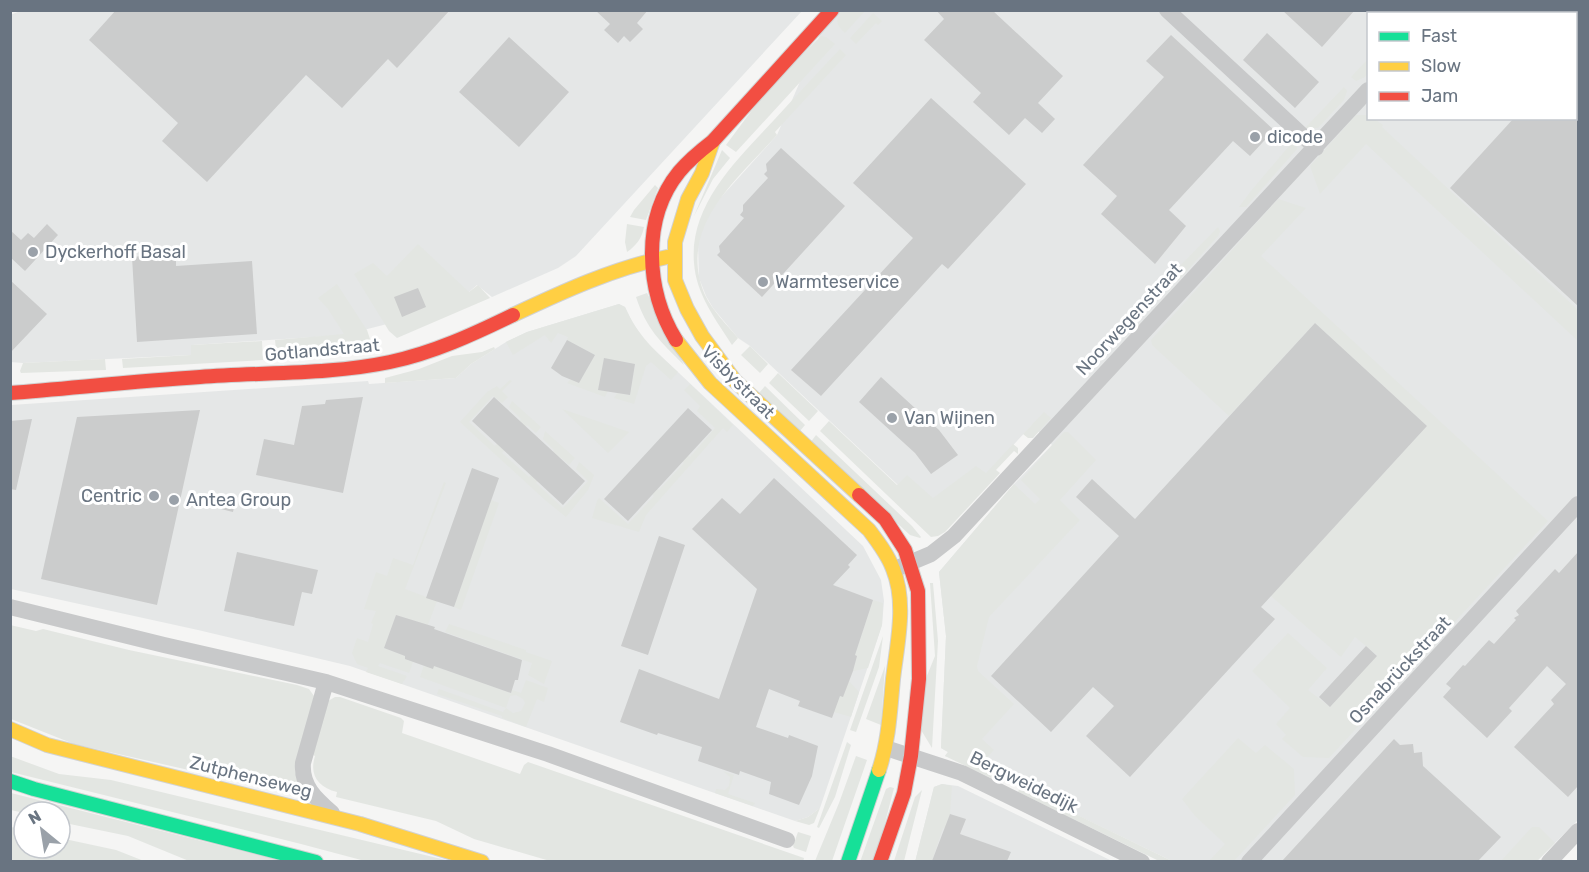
<svg xmlns="http://www.w3.org/2000/svg" width="1589" height="872" viewBox="0 0 1589 872" font-family="Rubik,sans-serif">
<rect width="100%" height="100%" fill="#f5f5f4"/>
<path fill="#e5e7e7" fill-rule="evenodd" d="M23 10 802 11 576 256 558 268 492 297 477 285 469 292 395 322 344 335 192 345V355L23 363 10 362V15Z
M840 11H1578V820L1537 861H1172L978 767 945 756 948 752 941 748 946 636 939 572 1014 484 1052 445 1032 425 986 474 945 507 898 485 750 346 738 338 713 308 706 296 699 278 698 244 703 227 714 205 777 135 823 28ZM1368 14H1576V118H1368Z
M619 304 625 307 633 324 645 341 863 546 881 580 884 601 882 625 820 808 808 817 795 821 350 666 198 630 11 589V405L368 381 369 384 456 378 471 364 506 342 527 332Z
M942 784 958 786 1112 861 915 862 934 787Z"/>
<path fill="#e3e6e2" fill-rule="evenodd" d="M840 11H865L845 33C836 25 836 21 840 11Z
M873 13 882 21 878 25 876 23 856 44 850 38Z
M821 36 826 37 835 44 736 152 726 145 770 86Z
M840 49 846 55 775 132 777 135C737 180 676 227 705 295 713 311 727 325 738 338L732 345C716 320 696 294 694 263 689 204 738 159 774 120 796 96 818 72 840 49Z
M1368 59V73L1365 77 1356 81 1351 77Z
M1344 87 1347 91 1344 100 1318 128H1305Z
M1356 115H1367L1368 118 1374 119 1383 125 1382 127 1578 310V341L1366 144 1320 194 1310 166Z
M1295 139 1297 149 1246 207H1239L1250 192Z
M722 150 730 158 713 179 694 216Z
M655 185 658 188 646 220 630 217 634 210Z
M1278 199 1306 208 1261 256 1548 521 1329 758 1303 757 1282 739 1286 735 1276 724 1290 708 1252 671 1288 633 1327 668 1308 690 1330 707 1377 655 1355 637 1341 657 1271 596 1427 426 1315 323 1229 416 1152 345 1151 340Z
M627 224 644 227C642 238 636 246 627 252L625 242Z
M1218 227 1220 231 1218 236 1179 280 1171 275Z
M418 244 469 292 478 285 490 298 397 338 389 331 354 274 373 263 387 276Z
M337 284 367 330 370 339 366 347 329 355 277 358 275 340 344 334 328 309 318 298Z
M647 293 684 365C660 341 647 330 636 297Z
M619 304 625 307C638 336 655 351 678 372L671 380 651 362 646 366 634 404 614 398 617 393 630 395 635 364 604 359 598 390 608 391 605 397 567 383 571 379 579 383 595 355 567 340 568 337 558 333 551 343 545 335 513 355 506 342 527 332Z
M262 341 263 360 123 368 122 359 191 355V345Z
M750 346 768 364 760 373 741 355Z
M494 347 495 349 471 364 456 378 385 383V378L419 369 452 356 482 352Z
M105 359 106 370 21 373 20 371 23 363Z
M778 373 818 411 809 421 769 383Z
M510 380 512 381 502 391 508 397 502 403 493 396 469 422 495 446 521 419 509 407 512 401 541 427 536 433 527 425 502 453 529 477 554 450 543 439 545 431 575 458 569 465 560 457 536 483 563 508 588 481 576 469 579 462 594 475 588 490 566 517 545 500 460 422 487 392 497 386 500 389Z
M690 384 733 425 727 432 723 428 646 515 639 532 592 518 597 501 599 498 628 524 654 496 630 475 636 468 659 490 684 463 659 439 665 434 690 457 715 428 697 411 700 406 684 390Z
M765 386 805 425 800 431 759 393Z
M562 409 629 432 608 453Z
M1044 412 1051 418 1033 438H1028L1023 434Z
M829 421 897 485 907 475 933 498 976 466 986 473 1013 444 1018 448V454L1014 451 996 470 1000 473 945 532 938 536 931 537 820 431Z
M1064 432H1068L1096 460 1060 500 1080 520 989 617 977 666 978 671 1014 704 982 739 994 750 978 767 1007 781 1001 783 945 756 948 752 941 748 946 636 939 572 1014 484 1035 504 1040 499 1021 480Z
M816 435 912 526 921 537 920 538 910 535 810 443Z
M444 482 446 483 405 589 437 601 428 625 396 615 384 648 405 656V659L413 662 409 673 380 663 378 666 407 676 402 684 366 672 368 668 357 664 352 653 357 638 368 642 373 624 371 623 376 611 364 609 376 572 387 576 393 558 413 565Z
M491 500 499 503 461 610 454 607Z
M930 583H933L938 641 932 748 921 730 924 683 935 656Z
M873 600 883 603 882 625 868 668 853 671 857 656 855 655Z
M449 624 526 650V652L552 661 544 684 528 675 532 663 445 632Z
M10 625 36 631 43 629 129 650 297 685 309 689 314 696 295 771 299 787 308 797 74 744 11 719Z
M883 636 879 667 856 732 850 730Z
M424 665 434 666 511 693 512 690 521 693 526 680 548 688 544 702 537 699 526 727 502 718V716L437 694 439 689 503 712 506 708 420 677ZM516 695 523 699 525 703 521 711 513 713 506 708 510 696Z
M885 666 881 725 866 719Z
M849 681 859 692 851 717 834 712 840 696H843Z
M335 697H340L401 718 404 721 402 733 520 774 524 765 528 762 804 858 803 862 550 861 474 839 436 821 336 797 337 792C318 787 309 775 315 756L313 755 328 701Z
M1238 738 1256 753 1265 745 1294 769 1295 795 1234 861H1209L1225 844 1195 816 1182 799Z
M847 742 851 745 835 797 819 828 817 827Z
M10 756 59 774 111 780 450 861H365L301 844 11 772Z
M856 756 867 760 832 861H815L839 803Z
M723 771 734 775 728 794 755 803 753 806 715 793 716 789 725 790 729 786 730 777Z
M942 784 952 786 950 814 945 829 943 828 932 861 915 862 934 787Z
M890 787 894 788 875 861 860 862 886 789Z
M1020 787 1172 861H1159L1018 792Z
M922 790 904 861H894L915 797Z
M11 793 281 861H189L128 836 60 822V812L24 813 11 810Z
M820 808 814 823 809 825 795 821 808 817Z
M11 827 24 830V848H60V838L116 850 144 861H11Z
M1532 827H1539L1555 843 1537 861H1501Z
M798 832 811 836 806 852 794 848 793 846Z"/>
<path fill="#cbcccc" d="M116 10H450L397 68 388 59 342 108 306 75 207 182 162 141 178 123 89 40Z
M595 10H648L637 23 643 29 630 42 624 36 618 43 604 30 610 24Z
M936 10H992L1063 76 1038 103 1055 119 1042 133 1025 118 1009 135 973 102 981 93 924 40 944 19Z
M1282 10H1355L1322 47Z
M1267 33 1319 82 1295 108 1243 60Z
M1171 35 1274 130 1250 156 1233 141 1169 210 1186 226 1155 264 1101 214 1117 196 1083 165 1164 77 1146 61Z
M509 37 569 92 519 147 459 92Z
M931 98 1026 184 948 269 942 264 821 396 791 370 913 238 853 183Z
M1514 118H1578V306L1450 188Z
M781 148 845 206 762 297 717 255 720 252 719 246 744 218 740 215 743 211V205L768 178 764 174 767 171 766 164Z
M47 224 58 235 25 271 10 257V230L21 240 28 233 34 238Z
M176 253V266L252 261 257 334 137 342 132 257Z
M10 280 47 314 10 353Z
M418 288 426 307 402 317 394 297Z
M1315 323 1427 426 1261 607 1275 619 1130 777 1086 736 1114 706 1093 687 1051 732 991 676 1119 536 1076 497 1092 479 1135 519Z
M567 340 595 355 579 383 562 376 551 368Z
M604 358 635 364 630 395 598 390Z
M881 377 939 430 958 455 931 474 915 453 859 402Z
M363 397 343 493 256 475 264 439 294 445 302 406 325 404 326 400Z
M494 397 585 481 563 505 472 421Z
M688 408 712 430 628 521 604 499Z
M200 410 157 605 41 579 77 417Z
M32 419 16 490 10 489V421Z
M472 468 499 478 454 607 426 598Z
M774 478 857 555 848 565 850 567 833 585 873 600 855 655 857 656 853 671 843 697 840 696 832 718 798 706 800 701 769 689 756 727 788 738 789 735 818 746 812 776 799 805 769 794 771 782 740 771 739 775 698 761 702 747 658 733 657 735 620 722 639 669 719 699 757 589 692 529 722 498 740 514Z
M224 495 236 498 233 512 221 509Z
M659 536 685 545 648 655 621 646Z
M237 552 318 570 312 594 302 592 294 626 224 611Z
M1578 552V786L1568 797 1514 747 1554 704 1551 700 1566 684 1547 666 1509 708 1512 711 1487 738 1443 697 1451 688 1446 684 1463 665 1465 666 1489 640 1494 644 1516 620 1514 618 1519 615 1516 611 1555 569 1559 573Z
M396 615 435 627 434 629 522 660 518 680H515L511 693 434 666 433 669 405 659V656L384 648Z
M1366 646 1377 656 1330 707 1319 697Z
M1394 739 1400 745 1413 744 1414 753 1422 752 1423 766 1501 837 1478 861H1282Z
M950 814 966 819 960 834 1011 852 1007 861H932Z"/>
<g fill="none" stroke-linecap="round" stroke-linejoin="round">
<g stroke="#d1d2d2" stroke-width="16">
<path id="fast" d="M10 781 34 789 316 862
M848 862 879 770"/>
</g>
<g stroke="#d1d2d2" stroke-width="16">
<path id="slow" d="M713 141 702 173 688 199 675 242V280L687 309 702 336 735 381 859 495
M513 315C564 291 612 269 667 257
M676 340 710 383 869 530C878 542 888 555 893 569 907 603 897 644 893 679 890 710 889 740 879 770
M10 729 47 745 360 824 482 862"/>
</g>
<g stroke="#d1d2d2" stroke-width="16">
<path id="jam" d="M676 340C646 291 641 219 679 172 689 160 700 151 713 141L832 10
M10 393C73 388 137 381 200 377 264 372 328 375 390 362 433 353 474 334 513 315
M859 495 885 519 905 550 918 591 919 679 911 756 904 793 880 862"/>
</g>
<path stroke="#c8c9ca" stroke-width="16" d="M1167 10 1316 148
M1440 14 1442 10
M900 567 931 554 954 536 1368 90
M10 607 164 645 326 682 548 754 787 840
M326 682 303 763C301 786 316 799 332 813
M886 748 962 773 1142 862
M1249 862 1578 504
M1549 862 1578 831"/>
<use href="#fast" stroke="#16e098" stroke-width="14"/>
<use href="#slow" stroke="#ffcf43" stroke-width="14"/>
<use href="#jam" stroke="#f24e42" stroke-width="14"/>
</g>
<g fill="#9aa1a9" stroke="#fff" stroke-width="2">
<circle cx="1255" cy="137" r="6"/>
<circle cx="33" cy="252" r="6"/>
<circle cx="763" cy="282" r="6"/>
<circle cx="892" cy="418" r="6"/>
<circle cx="154" cy="496" r="6"/>
<circle cx="174" cy="500" r="6"/>
</g>
<g text-anchor="middle" dominant-baseline="central" stroke-width="6" stroke-linejoin="round" paint-order="stroke">
<g font-size="18" fill="#697481" stroke="#fff" text-anchor="start">
<text x="1267" y="137">dicode</text>
<text x="45" y="252">Dyckerhoff Basal</text>
<text x="775" y="282">Warmteservice</text>
<text x="904" y="418">Van Wijnen</text>
<text x="142" y="496" text-anchor="end">Centric</text>
<text x="186" y="500">Antea Group</text>
</g>
<g font-size="18" fill="#697481" stroke="#fff">
<text transform="translate(1129 319) rotate(-47)">Noorwegenstraat</text>
<text transform="translate(322 350) rotate(-5)">Gotlandstraat</text>
<text transform="translate(738 382) rotate(45)">Visbystraat</text>
<text transform="translate(1400 670) rotate(-47)">Osnabrückstraat</text>
<text transform="translate(251 777) rotate(14)">Zutphenseweg</text>
<text transform="translate(1024 782) rotate(26)">Bergweidedijk</text>
</g>
</g>
<rect width="1589" height="872" fill="none" stroke="#697481" stroke-width="24"/>
<rect x="1367" y="12" width="210" height="108" fill="#ffffff" stroke="#c3c7cd" stroke-width="1.5"/>
<rect x="1379" y="32" width="30" height="9" fill="#16e098" stroke="#c3c7cd" stroke-width="1.5"/>
<text x="1421" y="42" font-size="18" fill="#697481">Fast</text>
<rect x="1379" y="62" width="30" height="9" fill="#ffcf43" stroke="#c3c7cd" stroke-width="1.5"/>
<text x="1421" y="72" font-size="18" fill="#697481">Slow</text>
<rect x="1379" y="92" width="30" height="9" fill="#f24e42" stroke="#c3c7cd" stroke-width="1.5"/>
<text x="1421" y="102" font-size="18" fill="#697481">Jam</text>
<g transform="translate(42 830) rotate(330)"><circle r="28" fill="#ffffff" stroke="#c3c7cd" stroke-width="1.5"/>
<path d="M0-4.5L10 22L0 15L-10 22Z" fill="#9aa1a9"/>
<text y="-9" font-size="16" font-weight="bold" text-anchor="middle" fill="#697481">N</text>
</g>
</svg>
